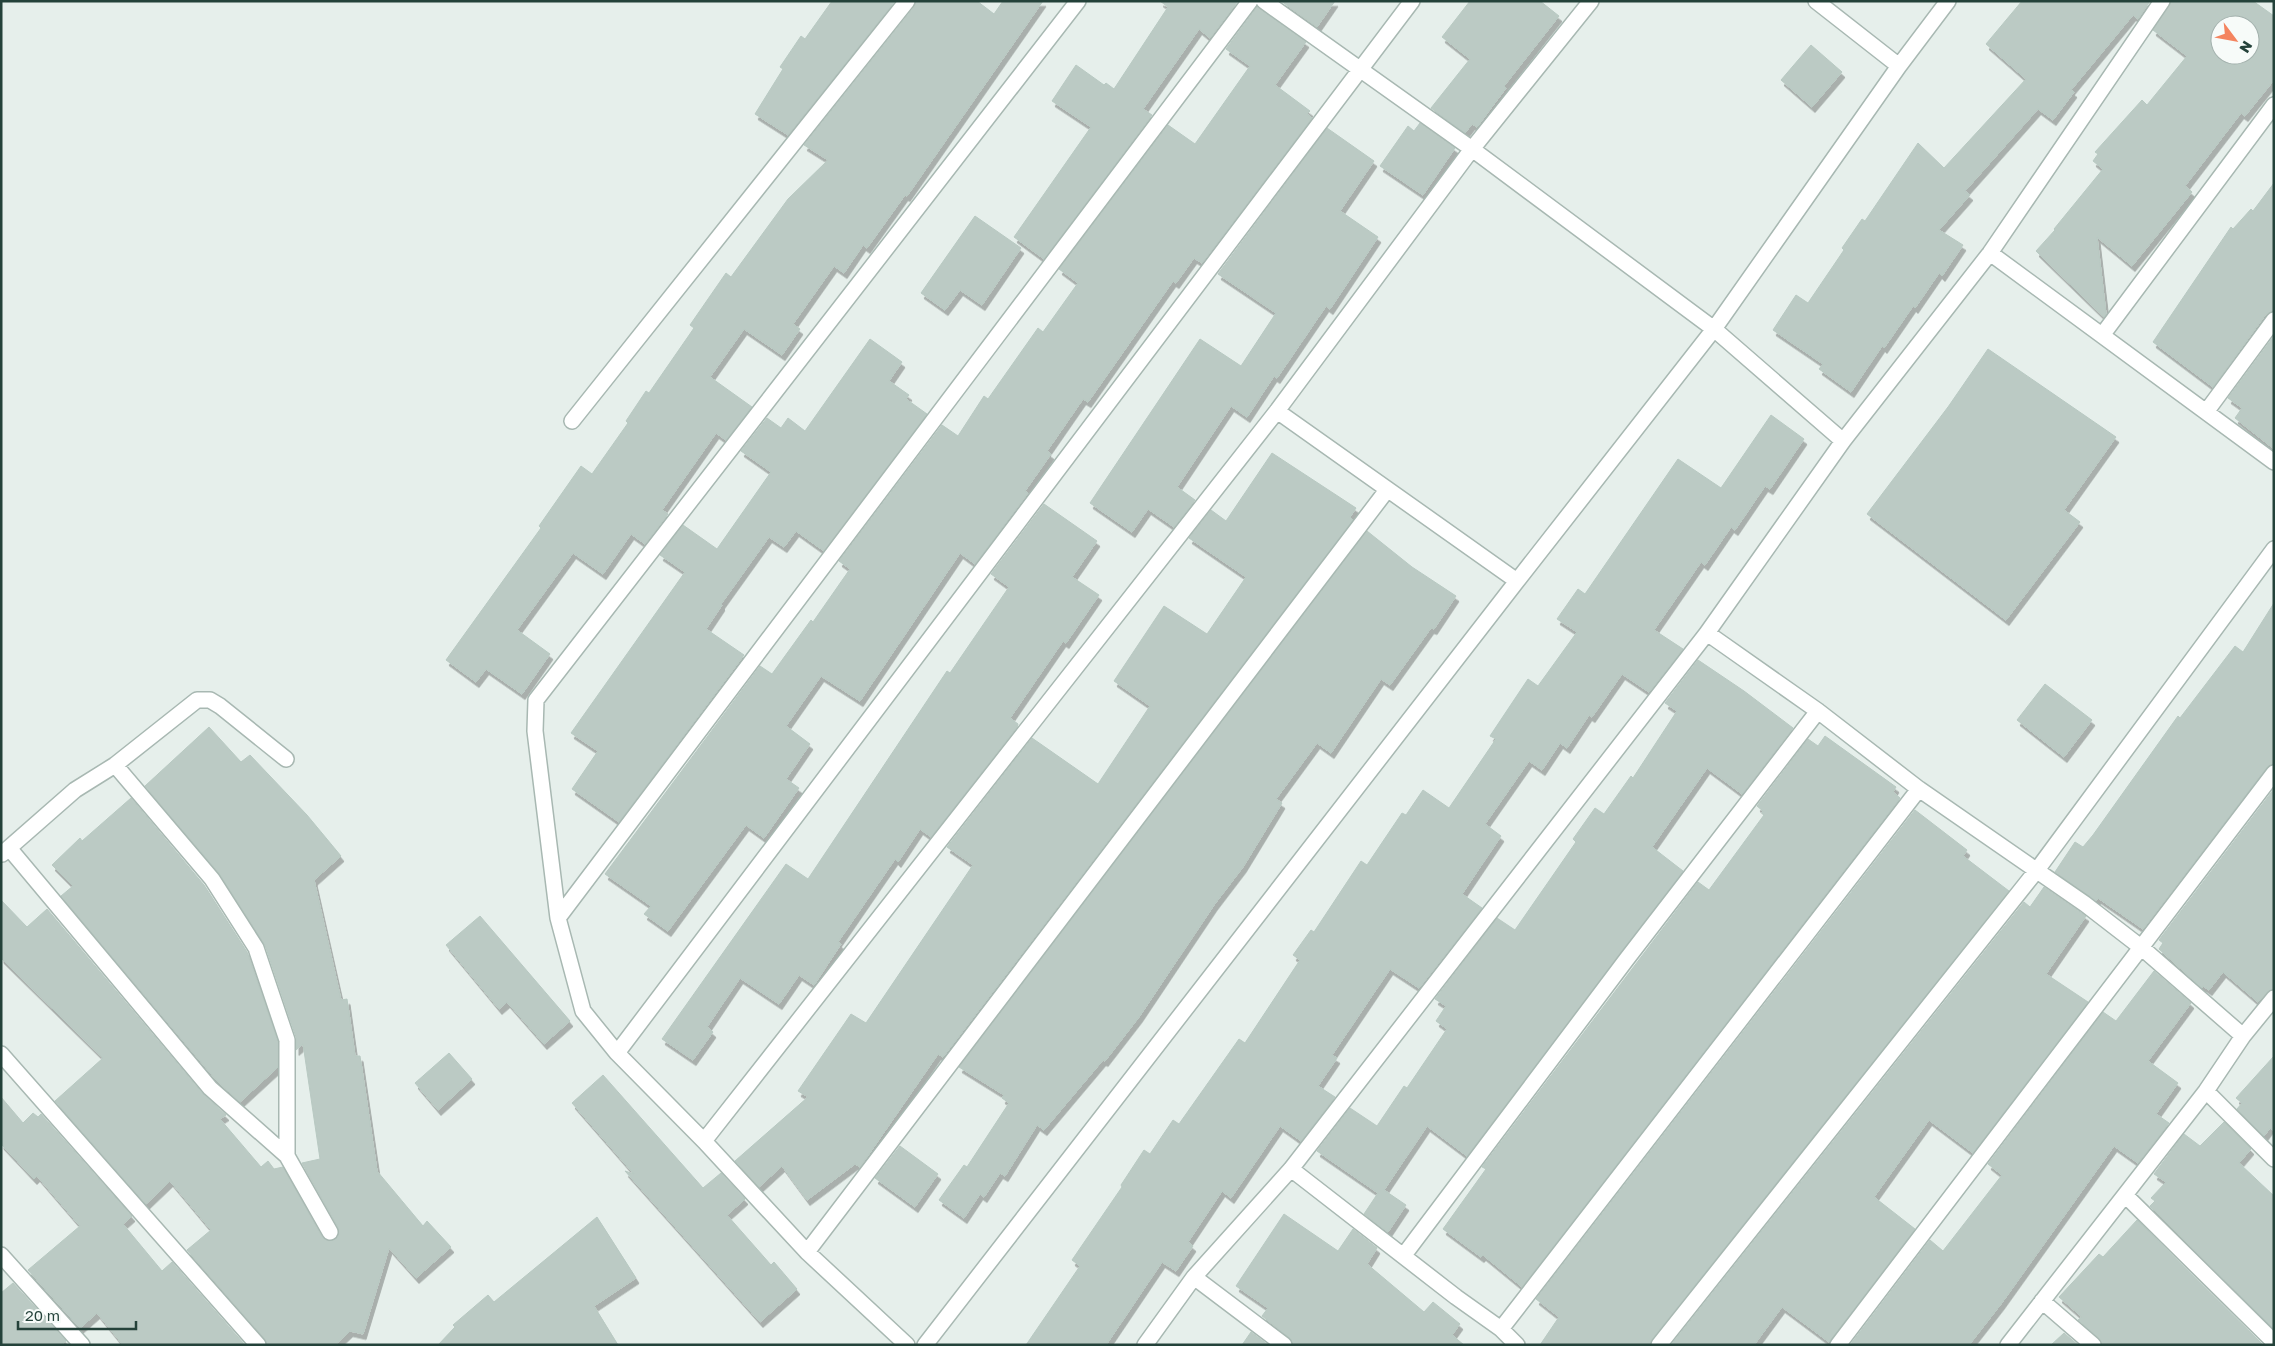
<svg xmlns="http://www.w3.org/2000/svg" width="2275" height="1346" viewBox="0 0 2275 1346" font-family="'Golos Text',sans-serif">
<defs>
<filter id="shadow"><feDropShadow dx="3" dy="5.5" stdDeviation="0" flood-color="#0004"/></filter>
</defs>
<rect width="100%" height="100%" fill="#e6efeb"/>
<path fill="#bbcac4" stroke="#b8c9c2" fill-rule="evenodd" filter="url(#shadow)" d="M832 1H895L788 135 755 114 783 69 780 67 801 36 805 39Z
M916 1H977L994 14 1003 1H1043L907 196 905 195 867 248 863 245 844 273 834 266 793 324 800 329 782 355 744 329 710 377 752 407 726 440 716 433 662 510 668 514 645 544 631 534 603 574 573 553 517 630 550 654 522 694 486 669 476 682 446 660 541 528 539 526 581 466 592 474 628 423 626 421 646 391 649 393 694 328 690 325 726 273 731 277 788 199 828 160 804 145 914 7Z
M1160 1H1238L1210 38 1199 29 1143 109 1152 115 1044 259 1014 237 1091 127 1052 101 1076 65 1104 85 1106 83 1114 89 1168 7Z
M1281 1H1335L1317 27Z
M1470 1H1540L1559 16 1504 86 1506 88 1477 127 1472 124 1465 133 1431 108 1470 59 1442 37Z
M2022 1H2150L2138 19 2133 15 2071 90 2074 92 2053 120 2038 109 1965 191 1970 195 1939 230 1963 245 1942 276 1939 273 1915 308 1913 306 1884 348 1882 346 1851 392 1819 369 1823 364 1773 330 1796 295 1808 303 1844 250 1842 248 1862 219 1865 221 1918 143 1944 168 2026 79 1986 44Z
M2171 1H2253L2274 16V80L2245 116 2241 113 2185 186 2192 192 2132 266 2097 237 2106 314 2104 317 2036 251 2055 230 2054 229 2103 169 2093 161 2098 154 2095 152 2142 100 2147 105 2187 56 2153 30ZM2220 25H2250V55H2220Z
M1257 7 1306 42 1275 85 1310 111 1307 114 1312 118 1202 263 1194 258 1176 283 1173 281 1088 402 1083 399 1047 451 1051 454 1025 491 1028 493 975 564 960 553 860 701 821 676 786 726 810 744 786 779 799 788 764 838 746 825 668 931 644 914 651 906 605 874 760 666 772 674 811 620 813 622 850 569 839 561 942 425 958 436 984 396 988 399 1038 328 1043 332 1078 283 1059 269 1168 125 1195 144 1250 66 1226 49Z
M1811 45 1842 72 1812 107 1781 80Z
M1420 123 1455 148 1423 195 1380 166 1408 126 1414 131Z
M1327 128 1374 161 1340 211 1378 237 1330 309 1326 306 1277 378 1274 376 1247 417 1231 406 1177 487 1195 500 1174 527 1148 509 1132 532 1090 503 1200 339 1241 366 1276 313 1218 274Z
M2274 183V311L2266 314 2213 387 2153 342 2231 227 2233 229 2251 209 2253 211Z
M975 216 1021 248 982 305 960 290 945 310 921 293Z
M2274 336V449L2235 418 2242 408 2228 398Z
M870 339 902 362 889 381 909 395 906 399 927 414 824 551 796 531 784 547 769 537 721 604 722 605 706 629 744 655 619 822 572 789 598 751 571 733 685 572 660 555 683 525 717 549 771 472 741 451 767 418 781 428 788 418 805 431Z
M1988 349 2116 437 2064 510 2080 522 2006 620 1867 514 1948 407Z
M1771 415 1804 439 1770 489 1765 486 1735 530 1731 527 1705 565 1701 562 1654 630 1683 649 1649 692 1622 674 1592 717 1589 715 1567 748 1560 743 1542 770 1529 761 1485 824 1501 836 1462 894 1482 908 1419 988 1390 969 1332 1055 1337 1058 1318 1086 1335 1097 1301 1141 1280 1126 1231 1198 1222 1191 1188 1242 1193 1246 1176 1271 1162 1262 1106 1345H1026L1080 1266 1072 1260 1122 1187 1121 1185 1144 1150 1150 1154 1173 1120 1179 1124 1239 1039 1245 1043 1300 960 1293 955 1311 930 1314 932 1361 861 1367 865 1402 813 1406 815 1423 790 1449 808 1496 739 1490 736 1528 679 1538 686 1577 632 1557 619 1578 589 1585 594 1678 459 1721 488Z
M1272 453 1356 508 1350 517 1353 520 943 1057 938 1054 860 1167 855 1164 807 1200 782 1166 759 1187 735 1161 808 1097 798 1091 851 1014 866 1023 973 865 947 847 1032 738 1098 784 1150 706 1114 681 1164 606 1207 634 1246 577 1189 538 1211 510 1226 521Z
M1044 504 1097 541 1072 577 1099 595 1066 643 1063 641 1010 718 1018 724 1017 727 931 837 920 829 898 862 895 859 838 942 841 944 814 985 799 975 779 1004 740 978 707 1027 713 1032 693 1060 662 1039 786 864 808 879 947 671 950 673 1009 587 991 574Z
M1367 531 1412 567 1456 596 1434 629 1431 628 1390 685 1381 679 1331 753 1317 743 1276 799 1282 803 1243 867 1214 905 1139 1017 1105 1061 1103 1060 1044 1130 1037 1125 1005 1176 1000 1173 984 1197 980 1194 964 1218 939 1200 964 1165 967 1167 1009 1103 1002 1098 1004 1095 959 1067Z
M2274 603V764L2267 767 2143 929 2098 898 2096 901 2055 872 2075 842 2083 847 2093 835 2178 716 2180 718 2235 646 2243 652Z
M1698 660 1744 691 1793 728 1742 794 1707 768 1652 847 1683 871 1467 1156 1427 1126 1384 1190 1406 1205 1388 1232 1364 1214 1378 1193 1317 1151 1350 1108 1377 1126 1404 1086 1407 1088 1447 1029 1436 1021 1446 1006 1435 999 1497 918 1515 930 1576 842 1573 839 1595 808 1604 814 1631 776 1633 778 1677 711 1665 703Z
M2045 684 2092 720 2064 757 2017 720Z
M209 727 241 762 250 755 307 815 341 856 314 880 341 1000 347 999 355 1056H360L377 1171 423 1226 427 1221 451 1247 416 1278 389 1248 363 1334 350 1331 335 1345H267L265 1339 187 1250 211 1230 170 1181 146 1204 55 1101 103 1058 1 958V900L27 927 47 909 203 1094 226 1115 220 1119 261 1167 268 1161 274 1169 283 1167 322 1237 329 1241 338 1237V1227L302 1163 320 1159 303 1044 296 1050V1037L265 945 219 873 145 786Z
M1825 736 1896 787 1893 792 1900 798 1522 1287 1483 1255 1481 1257 1443 1229 1486 1169 1482 1167 1698 882 1709 890 1764 815 1762 813 1763 811 1757 806 1808 739 1818 746Z
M2274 789V989L2267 992 2258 1002 2223 972 2209 990 2203 986 2202 988 2159 949 2163 943 2159 940Z
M131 798 204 885 247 952 278 1042V1067L240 1102 217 1081 61 896 73 886 52 865 80 838 82 841Z
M1915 810 1967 850 1963 856 2009 891 1652 1339 1650 1345H1540L1559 1317 1536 1299Z
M2044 887 2086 916 2046 974 2088 1002 1973 1153 1929 1120 1874 1197 1915 1229 1829 1342 1782 1307 1754 1345H1671L2024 902 2030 907Z
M480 916 570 1021 544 1044 507 1002 499 1009 446 945Z
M2154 971 2191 1003 2148 1061 2178 1083 2156 1114 2169 1123 2138 1163 2114 1146 2001 1304 1969 1345H1850L1930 1240 1943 1251 2002 1175 1988 1164 2103 1012 2116 1021Z
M449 1053 472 1079 438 1110 415 1083Z
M2274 1056V1131L2270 1128 2264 1136 2237 1109 2242 1103 2236 1098Z
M603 1075 703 1188 721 1173 745 1199 727 1215 771 1265 774 1262 797 1289 760 1322 625 1171 634 1174 572 1103Z
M1 1097 23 1123 33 1113 38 1117 41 1114 132 1216 123 1224 162 1271 172 1262 245 1345H123L97 1313 80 1328 28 1270 80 1226 37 1176 34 1179 1 1144Z
M2224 1122 2251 1149 2239 1163 2274 1196V1329L2150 1206 2155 1201 2151 1198 2166 1182 2154 1174 2184 1134 2200 1146Z
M900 1146 938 1174 915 1207 875 1178Z
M1284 1214 1338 1251 1353 1229 1377 1248 1367 1264 1424 1312 1433 1302 1460 1324 1452 1335 1464 1345H1293L1290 1338 1262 1316 1268 1308 1236 1286Z
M597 1217 636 1278 594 1306 618 1345H438L455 1327 453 1325 488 1295 494 1302Z
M2137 1220 2263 1345H2102L2099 1338 2078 1320 2082 1317 2059 1297 2099 1254 2103 1257Z
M13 1283 66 1341 61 1345H1V1293Z
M1251 1332 1268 1345H1242Z
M2064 1333 2078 1345H2051Z"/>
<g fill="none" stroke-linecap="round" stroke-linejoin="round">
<g stroke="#a8b8b2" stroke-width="18">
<path id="street" d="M1264 1 1472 149 1714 329 1843 441
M1816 1 1899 66
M1990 253 2274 462
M2103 334 2274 105
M1277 411 1517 581
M2206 412 2274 320
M572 421 907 1
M1707 633 1818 711 1919 789 2085 904 2142 948 2243 1036
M115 765 212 879 256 948 287 1040V1156
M9 848 210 1088 287 1156 330 1232
M2 854 75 790 115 765 197 700H210L220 706 286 759
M558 918 1250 1
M617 1053 1412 1
M1 1054 258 1345
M2206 1091 2274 1159
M704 1141 1277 411 1472 149 1591 1
M1291 1169 1456 1297 1501 1329 1517 1345
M2125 1195 2274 1342
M807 1252 1387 490
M1 1255 82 1345
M1404 1255 1626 960 1818 711
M1194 1277 1284 1345
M2042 1301 2093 1345
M1501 1329 1919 789
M907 1345 807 1252 704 1141 617 1053 583 1011 558 918 535 731 536 700 1078 1
M925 1345 1517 581 1714 329 1899 66 1948 1
M1145 1345 1194 1277 1291 1169 1707 633 1843 441 1990 253 2162 1
M1659 1345 2037 870 2274 549
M1838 1345 2274 773
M2008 1345 2206 1091 2243 1036 2274 998"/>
</g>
<use href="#street" stroke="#fff" stroke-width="15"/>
</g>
<rect width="2275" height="1346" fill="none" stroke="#24423a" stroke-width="5"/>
<g transform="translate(2235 40) rotate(122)"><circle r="24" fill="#f7fbf9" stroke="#a3b1ad"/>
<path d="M0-4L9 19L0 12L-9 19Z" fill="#f4845f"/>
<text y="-8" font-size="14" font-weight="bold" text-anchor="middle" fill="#24423a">N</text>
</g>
<path d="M18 1321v8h118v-8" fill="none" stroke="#24423a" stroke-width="2.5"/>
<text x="25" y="1321" font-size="15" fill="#24423a" stroke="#f7fbf9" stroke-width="4" paint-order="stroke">20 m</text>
</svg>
